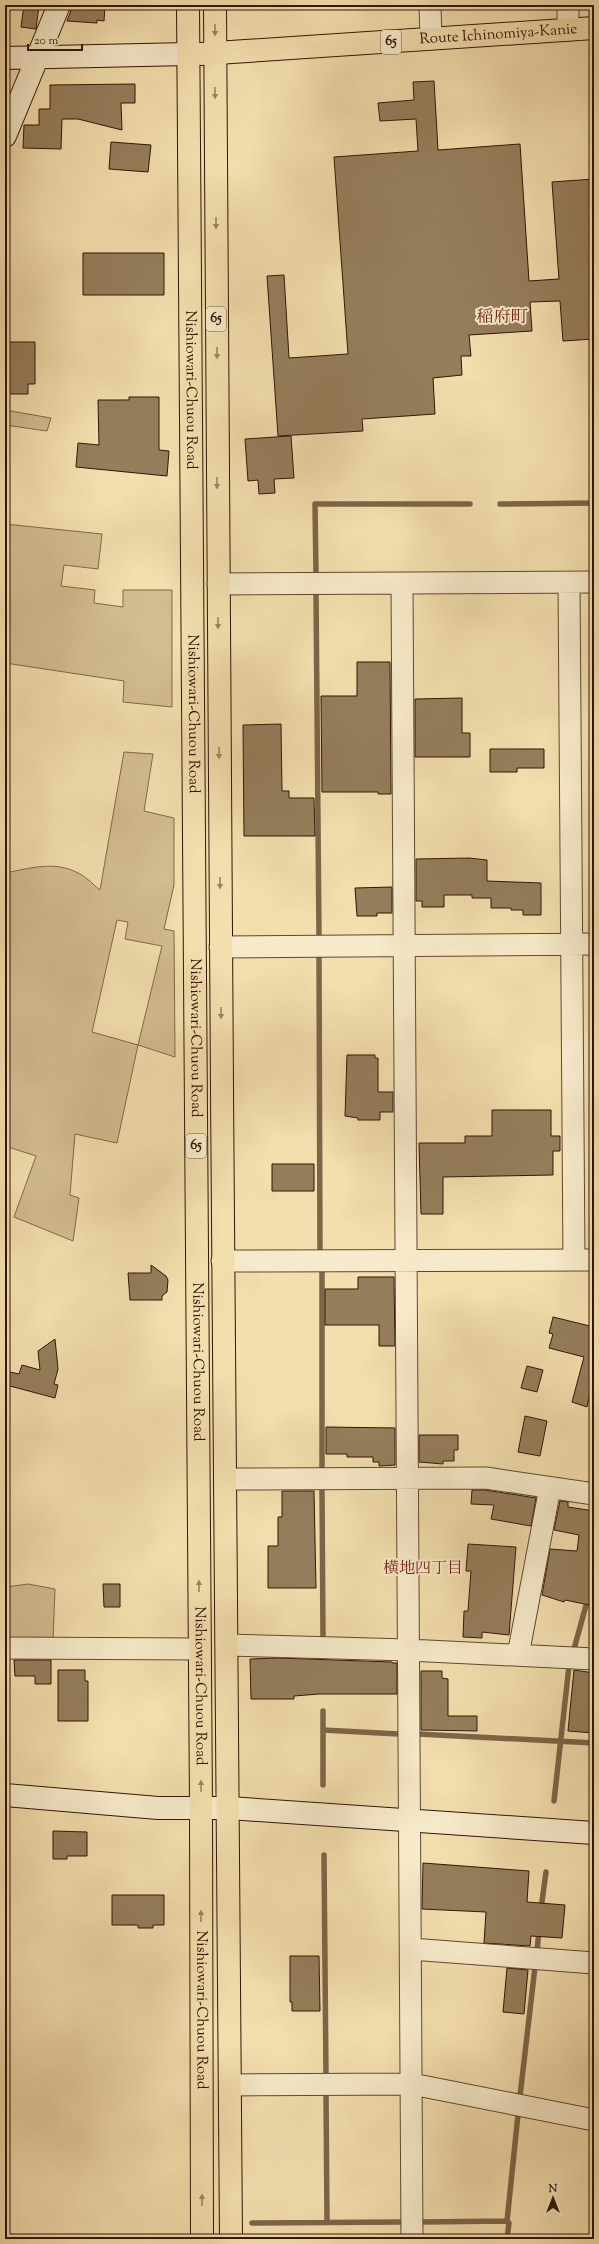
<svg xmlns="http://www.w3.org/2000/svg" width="599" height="2244" viewBox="0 0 599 2244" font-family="'Sorts Mill Goudy','Noto Serif JP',serif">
<rect width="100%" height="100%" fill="#f3dead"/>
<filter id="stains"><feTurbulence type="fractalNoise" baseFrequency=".005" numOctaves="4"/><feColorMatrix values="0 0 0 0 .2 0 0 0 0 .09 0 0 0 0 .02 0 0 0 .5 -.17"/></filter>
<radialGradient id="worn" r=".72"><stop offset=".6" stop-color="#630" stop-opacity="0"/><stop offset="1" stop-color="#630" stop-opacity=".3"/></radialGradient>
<path fill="#d2bc90" stroke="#81684a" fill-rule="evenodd" d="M5 410 51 418 47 431 5 425Z
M5 524 102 534 98 569 64 565 61 586 95 590 94 603 123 607V590H172V707L123 702 124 681 5 663Z
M124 752 153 754 144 811 174 818V885L164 929 174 931 175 1057 138 1045 117 1143 75 1134 70 1195 79 1198 73 1241 14 1217 36 1156 5 1146V873C32 868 55 860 80 874 88 878 93 885 100 890ZM117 920 128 922 125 939 162 946 138 1045 92 1032Z
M28 1584 55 1589 53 1641 5 1640 6 1587Z"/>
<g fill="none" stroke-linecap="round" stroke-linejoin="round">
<path stroke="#7d6548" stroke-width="5.5" d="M500 504 594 503
M316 575 315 504H470
M316 593 319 937
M319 955 320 1252
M322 1271V1468
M322 1487 323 1638
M574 1649 588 1598
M323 1711V1730
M418 1734 594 1743
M323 1785V1730L398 1734
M554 1801 569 1666
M324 1855 326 2076
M541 1909 546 1872
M537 1952 539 1929
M326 2093 327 2222
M520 2096 535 1967
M507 2221 509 2223 507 2239
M421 2222 507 2221 518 2115
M252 2223 402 2222"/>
</g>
<path fill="#957e5c" stroke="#301505" d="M24 5H39L36 29 21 27Z
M73 5H105L104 21 97 20V23L67 21Z
M434 81 438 150 520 144 529 281 559 279 552 182 594 179V339L563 341 560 301 530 302 532 331 469 335 471 356H461L462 375 433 378 435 414 362 419 363 431 278 436 267 276 284 275 289 358 348 354 334 157 418 151 416 119 380 121 378 103 414 100 413 82Z
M135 84V103H121L122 130 78 119H62L61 149 23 148 24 125H39V109H50V85Z
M111 142 151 145 148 172 109 169Z
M83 253H164V295H83Z
M5 342H35V384H28V394H5Z
M129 397H159V450L169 451 167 476 76 467 78 443 99 445 98 400H129Z
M291 436 294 478 274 479 275 493 259 494 258 480 248 481 245 439Z
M357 662H390L391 794H378V792H322L321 696H357Z
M462 698V733H470V757H415V699Z
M281 724 282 791H289V798H314L315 836H244L243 725Z
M490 749H544V768H517V772H490Z
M469 858 487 860V881L541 883V915H523V910H511V908H491V898H472V895H444V907H422V901H416V859Z
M392 887V913H377V916H357L355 888Z
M347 1055H375V1058H378V1092H393V1112H380V1120H358V1118L345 1116Z
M492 1110H551V1136H560V1151H553V1175L443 1177V1214H421L419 1143H465V1136H492Z
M272 1164H314V1191H272Z
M151 1265 166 1276 168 1280 167 1292 162 1296V1300H130L128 1273H151Z
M358 1277H394L395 1346H379V1325H325V1289H358Z
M553 1317 594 1327V1385L592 1384 587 1407 572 1402 584 1357 549 1348 553 1334 549 1333Z
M55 1339 58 1369 54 1384 58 1385 55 1398 6 1385 10 1372 19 1374 22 1365 40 1370 38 1351Z
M527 1366 543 1370 537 1392 521 1388Z
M525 1416 547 1421 540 1456 518 1452Z
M326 1427 395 1428V1465L379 1466V1462H373V1457H347V1454H326Z
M419 1435H458V1450H454V1461H443V1464L419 1462Z
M472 1490H485L536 1498 531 1526 491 1519 494 1505 471 1504Z
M282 1491H314L316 1588H268V1546H278V1517H282Z
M560 1501 568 1502V1507L594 1511V1606L565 1600 564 1602 542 1595 550 1549 577 1551 579 1535 554 1530Z
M468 1544 516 1547 509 1635 482 1632V1638L463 1637 464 1611H468L471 1571H466Z
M103 1584H120V1607H104Z
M278 1658 392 1662V1663H397V1694H319L294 1696V1699H251L250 1659Z
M14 1660H51V1684H35V1676H15Z
M58 1670H85V1681H88V1721H58Z
M574 1670 594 1673V1733L568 1731Z
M421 1671H442V1678L448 1679V1716H477V1731L421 1730Z
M53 1831 87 1832V1856H67V1859H53Z
M423 1863 529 1871 527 1902 565 1905 562 1938 531 1936 530 1946 484 1943 486 1912 422 1909Z
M112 1895H164V1925H153V1928H138V1925H112Z
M290 1956H319L320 2011H292V2002H290Z
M507 1968 528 1970 524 2014 503 2012Z"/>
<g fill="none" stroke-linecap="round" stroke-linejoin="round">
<g stroke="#61472f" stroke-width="23">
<path id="street" d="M430 5 431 39
M568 5V30
M569 583 574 1260
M218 584 594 582
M402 584 412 2239
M220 947 594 944
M222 1261 594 1260
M225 1479 486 1478 594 1494
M227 1645 408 1650 594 1659
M5 1648 200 1649
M518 1655 550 1488
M411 1949 594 1963
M230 2085 412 2084 594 2120"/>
</g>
<g stroke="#301505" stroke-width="24">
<path id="secondary" d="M5 58 188 54
M5 136 59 5
M5 1795 158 1808H229L594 1833"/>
</g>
<g stroke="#301505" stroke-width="24">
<g id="primary">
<path id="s1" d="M188 5 201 1808 202 2239"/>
<path d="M215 5C216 750 228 1494 231 2239"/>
<path id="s2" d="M201 54 594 28"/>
</g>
</g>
<use href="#street" stroke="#f7eaca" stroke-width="21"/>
<use href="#secondary" stroke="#f7eaca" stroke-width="22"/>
<use href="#primary" stroke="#f3dead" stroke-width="22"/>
</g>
<defs><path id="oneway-solid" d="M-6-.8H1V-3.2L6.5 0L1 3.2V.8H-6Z"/></defs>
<g fill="#9b8461">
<use href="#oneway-solid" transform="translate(215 30) rotate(90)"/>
<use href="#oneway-solid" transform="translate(215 93) rotate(90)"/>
<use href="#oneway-solid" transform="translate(216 223) rotate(90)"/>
<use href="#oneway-solid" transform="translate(217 353) rotate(90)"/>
<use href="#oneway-solid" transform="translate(217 483) rotate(90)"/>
<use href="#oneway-solid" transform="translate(218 623) rotate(90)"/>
<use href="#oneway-solid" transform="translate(219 753) rotate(90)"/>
<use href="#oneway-solid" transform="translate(220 883) rotate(90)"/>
<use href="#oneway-solid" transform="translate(221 1013) rotate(90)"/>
<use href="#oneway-solid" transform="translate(199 1586) rotate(-90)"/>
<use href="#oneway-solid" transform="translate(201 1786) rotate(-91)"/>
<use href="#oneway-solid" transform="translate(201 1916) rotate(-90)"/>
<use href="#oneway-solid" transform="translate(202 2200) rotate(-90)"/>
</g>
<g text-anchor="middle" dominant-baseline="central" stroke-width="4" stroke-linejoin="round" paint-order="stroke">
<g fill="#f7eaca" stroke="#6c5540" stroke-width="1">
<rect x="381" y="30" width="20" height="24" rx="3"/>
<rect x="206" y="307" width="20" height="24" rx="3"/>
<rect x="186" y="1134" width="20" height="24" rx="3"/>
</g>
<g font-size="14" font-weight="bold" fill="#301505">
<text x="391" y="42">65</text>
<text x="216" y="319">65</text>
<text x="196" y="1146">65</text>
</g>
<g font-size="15" fill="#301505" stroke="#f7eaca">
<text stroke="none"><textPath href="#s2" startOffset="298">Route Ichinomiya-Kanie</textPath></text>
<text stroke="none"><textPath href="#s1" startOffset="385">Nishiowari-Chuou Road</textPath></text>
<text stroke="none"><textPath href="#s1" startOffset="709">Nishiowari-Chuou Road</textPath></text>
<text stroke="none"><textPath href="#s1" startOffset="1033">Nishiowari-Chuou Road</textPath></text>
<text stroke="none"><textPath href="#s1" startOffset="1357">Nishiowari-Chuou Road</textPath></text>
<text stroke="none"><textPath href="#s1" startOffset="1681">Nishiowari-Chuou Road</textPath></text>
<text stroke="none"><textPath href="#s1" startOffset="2005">Nishiowari-Chuou Road</textPath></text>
</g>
<g font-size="16" fill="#7a1f14" stroke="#f7eaca">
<text x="423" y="1569">横地四丁目</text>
</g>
<g font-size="17" fill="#7a1f14" stroke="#f7eaca">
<text x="502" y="318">稲府町</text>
</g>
</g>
<rect width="599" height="2244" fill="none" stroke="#f3dead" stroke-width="20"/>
<rect x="6" y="6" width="587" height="2232" fill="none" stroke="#301505" stroke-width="2"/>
<rect x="10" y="10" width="579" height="2224" fill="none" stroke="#301505"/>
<g transform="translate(553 2198)" stroke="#f7eaca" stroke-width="3" paint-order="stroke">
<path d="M0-3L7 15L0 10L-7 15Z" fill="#301505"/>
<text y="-6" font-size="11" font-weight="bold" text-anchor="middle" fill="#301505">N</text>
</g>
<path d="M28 44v6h54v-6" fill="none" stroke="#301505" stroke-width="2"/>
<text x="34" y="44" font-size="12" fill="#301505" stroke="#f7eaca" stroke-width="3" paint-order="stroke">20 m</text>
<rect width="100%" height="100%" filter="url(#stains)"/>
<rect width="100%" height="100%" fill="url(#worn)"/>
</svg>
